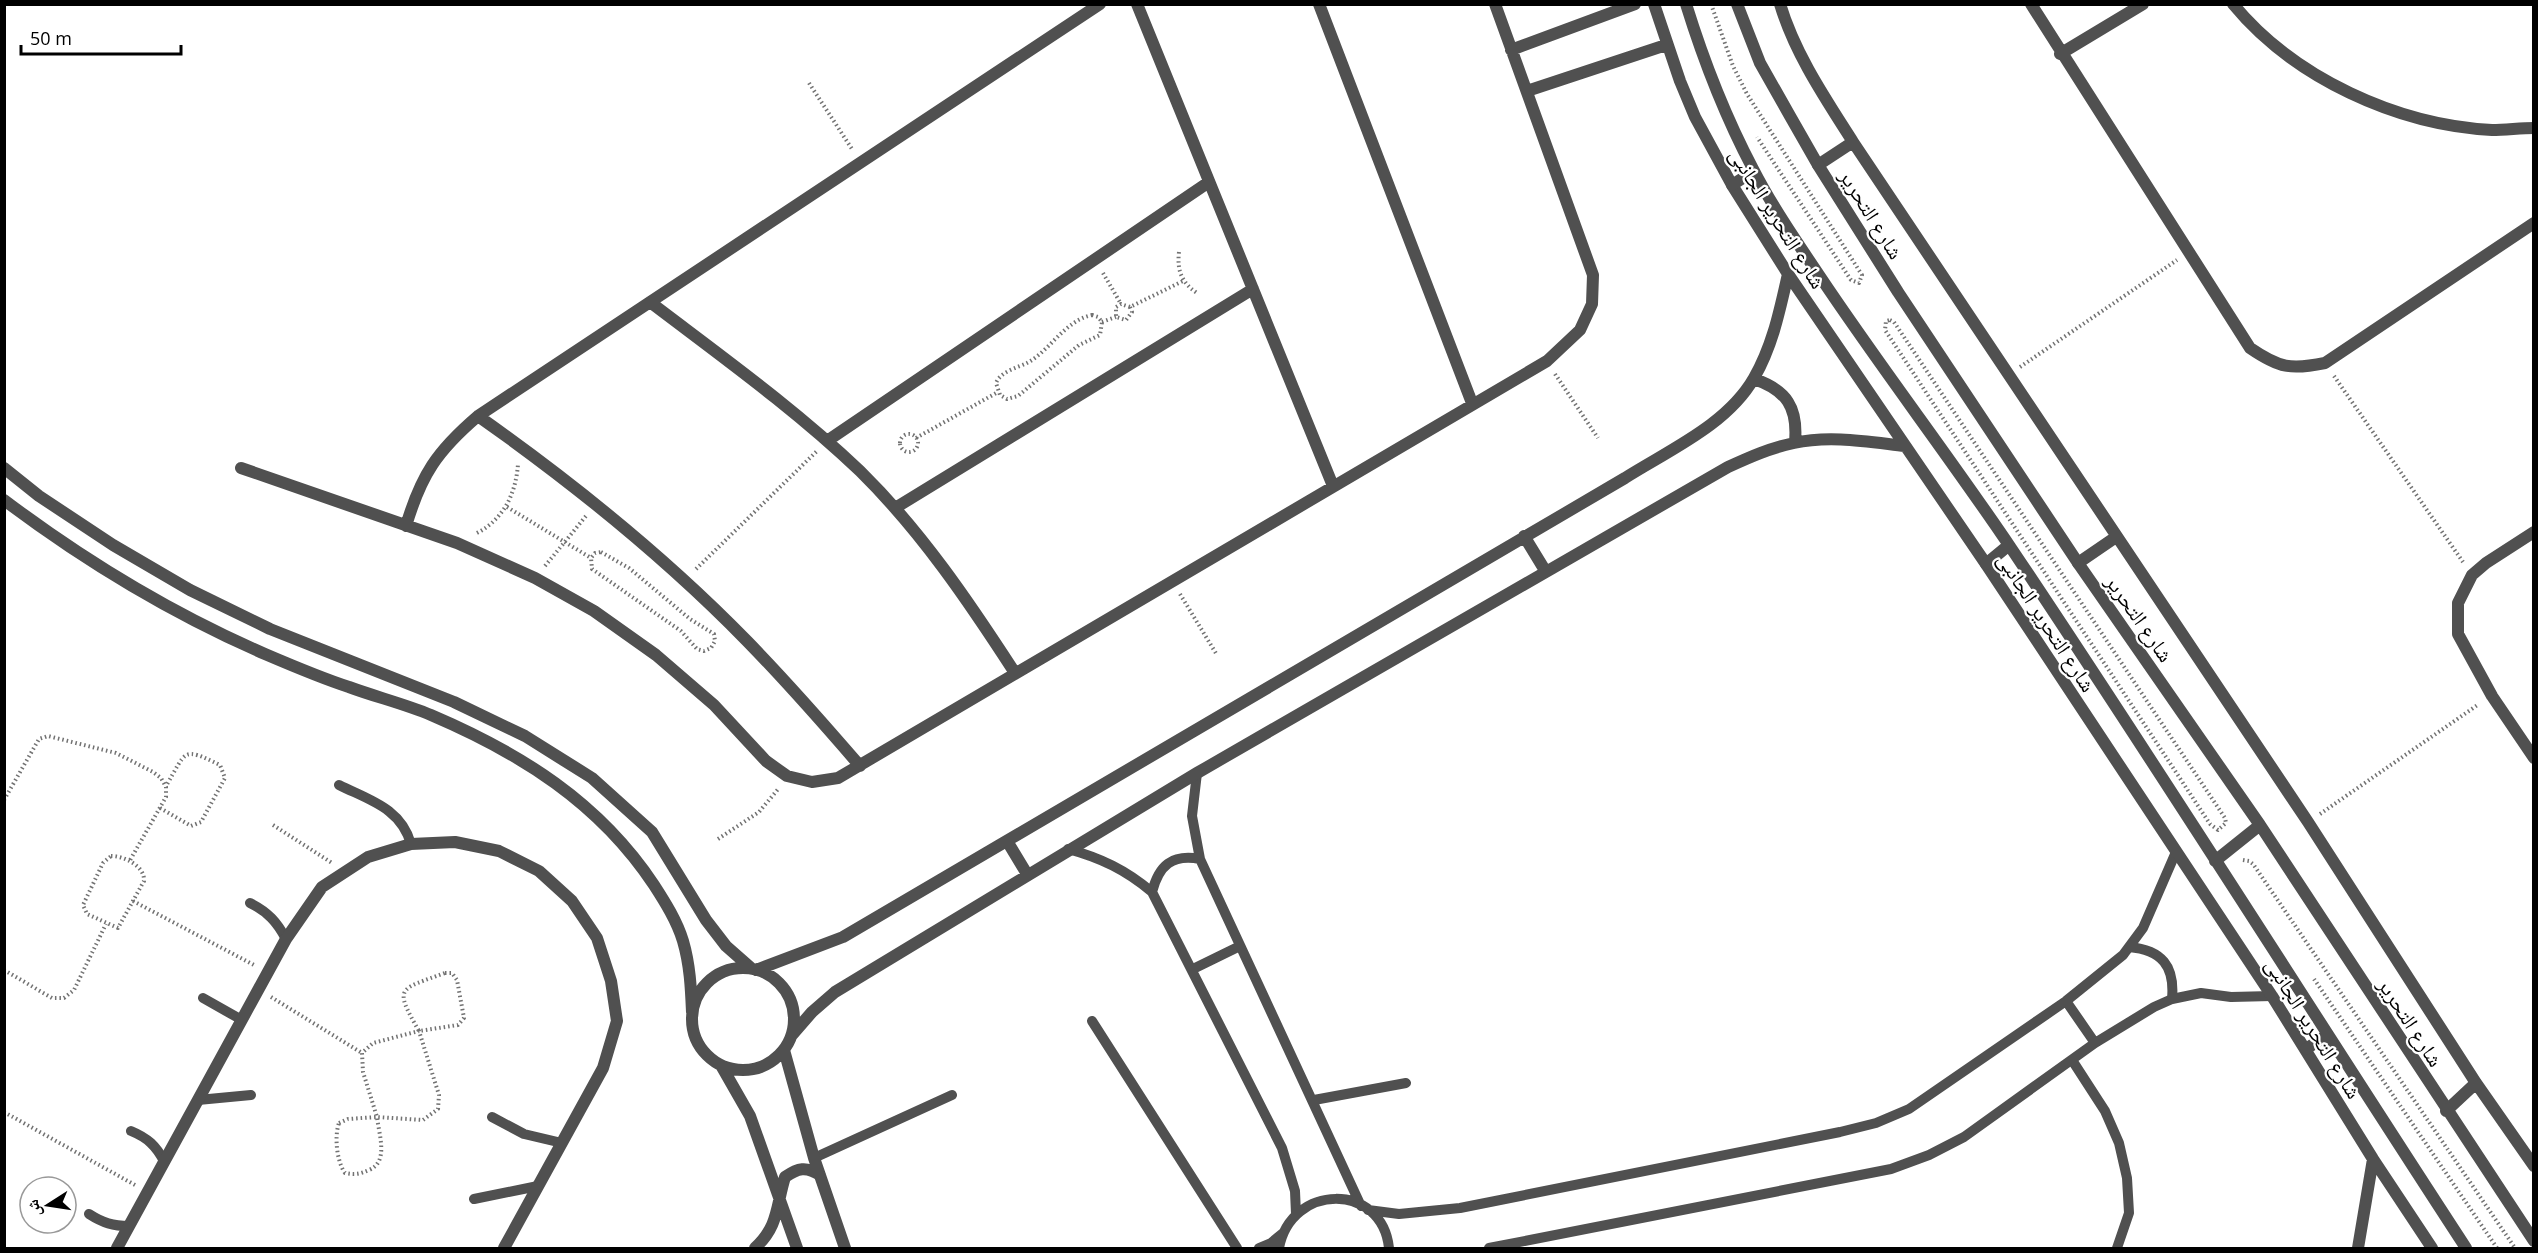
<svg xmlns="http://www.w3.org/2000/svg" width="2538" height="1253" viewBox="0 0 2538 1253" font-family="'Open Sans','Noto Naskh Arabic',sans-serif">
<rect width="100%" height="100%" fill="#fff"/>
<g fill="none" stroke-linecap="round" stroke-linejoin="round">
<path stroke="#727272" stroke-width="4" stroke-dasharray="1.5 3" stroke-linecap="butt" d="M1711 4 1733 66 1747 94 1862 275 1859 283 1851 280 1757 137
M809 83 852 149
M1179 252C1177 270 1181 282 1197 293
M1103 273 1121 304
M1130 307 1132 312 1126 320 1116 317V307L1121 304 1130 307 1183 281
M1092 315 1098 317 1102 322 1100 335 1079 345 1018 396 1007 399 1000 395 996 383C1001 371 1017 368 1027 363 1051 350 1064 321 1092 315Z
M1890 320 1894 322 2225 818 2226 823 2218 830 2210 824 1885 330 1886 321Z
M1102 322 1116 317
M2020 367 2177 260
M1555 374 1598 438
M2334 376 2463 562
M900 443a9 9 0 1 1 18 0a9 9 0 1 1-18 0Z
M916 438 998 392
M507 507 591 558
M477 533C504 519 516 493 518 464
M601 552 629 568 690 619 714 634 715 641 711 648 704 651 697 649 681 631 592 569 591 558 595 553Z
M545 566 586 516
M696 569 817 451
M1180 594 1217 655
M4 800 39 739 48 736 116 753 153 772 161 778 166 787V797L129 862
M160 808 191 826 201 822 225 778 220 765C181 746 187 751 166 786
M2320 814 2479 704
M273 825 332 863
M718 839 759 812 779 788
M111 856C124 856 145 866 144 881L118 928 87 914 83 905 103 863Z
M2243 860 2249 861 2253 864 2515 1248
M133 901 254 965
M4 970 52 998H64L74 990 106 924
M445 973H452L457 980 464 1018 458 1025 419 1031C393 986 399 990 445 973Z
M2314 979 2497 1248
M271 997 362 1053
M4 1112 135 1185
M339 1123 348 1119 377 1117 363 1072 362 1053 373 1043 419 1031 439 1095 438 1109 423 1120 377 1117C379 1135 389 1162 369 1170 360 1174 355 1175 345 1173 337 1162 334 1137 339 1123"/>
<path stroke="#505050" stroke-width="10" d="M1197 773 1192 816 1200 859 1361 1206
M339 785C369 800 401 808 411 844
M1068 849C1101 858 1126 870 1152 892L1282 1148 1295 1191 1296 1214
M1152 892C1159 865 1172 854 1200 859
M250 903C268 912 277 922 286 939
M2129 947C2162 950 2175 966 2172 999
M1193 969 1240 946
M203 998 242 1020
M2066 1001 2095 1043
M1092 1021 1237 1248
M2072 1060 2105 1111 2119 1143 2127 1178 2129 1213 2117 1248
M198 1100 251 1095
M1314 1100 1406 1083
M492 1117 524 1134 562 1143
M131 1131C148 1138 156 1146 164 1161
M814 1158 952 1095
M474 1199 538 1186
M1368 1210 1399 1214 1460 1208 1840 1132 1876 1123 1909 1109 2066 1001 2123 955 2143 928 2176 852
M89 1214C103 1223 113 1226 129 1226
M1259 1248 1271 1243 1283 1233
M1279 1248C1291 1183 1382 1182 1389 1248
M1489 1248 1891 1169 1929 1155 1964 1137 2095 1043 2154 1007 2172 999 2201 993 2231 997 2272 996"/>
<path stroke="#505050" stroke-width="12" d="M1137 4 1333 486
M1319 4 1472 403
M1654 4 1680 81 1695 117 1732 185 1788 274 1986 564 2272 996 2373 1159 2432 1248
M1780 4C1795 54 1825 98 1853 142L2308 822 2476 1083 2534 1166
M2031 4 2250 348C2279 368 2291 370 2325 363L2534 223
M2233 4C2294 78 2397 125 2492 130 2506 130 2520 128 2534 128
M1511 50 1635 4
M2060 54 2143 4
M1527 91 1666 45
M1818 165 1853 142
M650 302C721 356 795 409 860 471 921 531 969 602 1015 673
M1754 379C1787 390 1798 408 1795 442
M478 416C573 483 665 557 747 641 786 681 823 723 860 766
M827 441 1209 182
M4 468 39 496 113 545 190 590 270 629 454 702 525 736 592 778 652 832 706 920 726 946 751 968
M241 468 457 543 535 578 594 611 656 655 714 705 766 761 787 776 812 782 838 778 1547 361 1580 330 1592 304 1593 275 1495 4
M4 500C85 561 173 614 265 654 293 666 321 678 349 687 376 697 405 704 431 715 520 753 599 802 654 885 665 902 677 921 683 941 690 965 691 988 692 1012
M895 508 1253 289
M406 526C421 475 437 451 478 416L1100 4
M2534 532 2486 563 2472 575 2458 603V634L2492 696 2534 758
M1524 536 1546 572
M2078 563 2116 537
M1007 841 1027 874
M692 1019a51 51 0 1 1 102 0a51 51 0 1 1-102 0Z
M756 970 843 937 1625 478C1669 450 1727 425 1754 378 1773 345 1780 309 1788 274
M792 1035 812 1012 835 992 1197 773 1728 467C1750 457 1770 448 1794 443 1830 435 1869 442 1905 446
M784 1050 814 1158 845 1248
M722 1067 750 1116 797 1248
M2446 1111 2476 1083
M117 1248 286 939 322 887 368 857 411 844 455 842 499 851 539 871 572 901 597 938 611 981 617 1021 603 1068 504 1248
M755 1248C779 1226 776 1206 785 1177 798 1168 806 1166 820 1175
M2358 1248 2373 1159"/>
<path stroke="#505050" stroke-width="12" d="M1686 4C1704 62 1725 116 1753 169 1772 206 1796 241 1819 275 1881 368 1949 456 2011 548 2166 779 2314 1015 2466 1248
M1737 4 1760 63 1790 116 1818 165 1898 292 2078 563 2260 825 2534 1241
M1732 185 1754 171
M1986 564 2009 545
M2215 861 2260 825
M2306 1049 2327 1035"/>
</g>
<g text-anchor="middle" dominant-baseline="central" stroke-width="4.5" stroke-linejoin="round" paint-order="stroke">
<g font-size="21" fill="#000" stroke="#fff">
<text transform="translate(1872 214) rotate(58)">شارع التحرير</text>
<text transform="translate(1778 218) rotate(58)">شارع التحرير الجانبى</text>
<text transform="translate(2140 618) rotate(55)">شارع التحرير</text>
<text transform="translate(2047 622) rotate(57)">شارع التحرير الجانبى</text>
<text transform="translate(2411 1022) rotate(57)">شارع التحرير</text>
<text transform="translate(2314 1028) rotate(58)">شارع التحرير الجانبى</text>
</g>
</g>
<rect width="2538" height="1253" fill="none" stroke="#000000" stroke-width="12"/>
<g transform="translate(48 1205) rotate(258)"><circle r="28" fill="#ffffff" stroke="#999999" stroke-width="1.5"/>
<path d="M0-4.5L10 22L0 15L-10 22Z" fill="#000000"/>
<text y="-9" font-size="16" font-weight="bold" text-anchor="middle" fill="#000000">ش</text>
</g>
<path d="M21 45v9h160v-9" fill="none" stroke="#000000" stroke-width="3"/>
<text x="30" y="45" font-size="18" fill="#000000" stroke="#ffffff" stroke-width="4.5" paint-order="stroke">50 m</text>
</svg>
